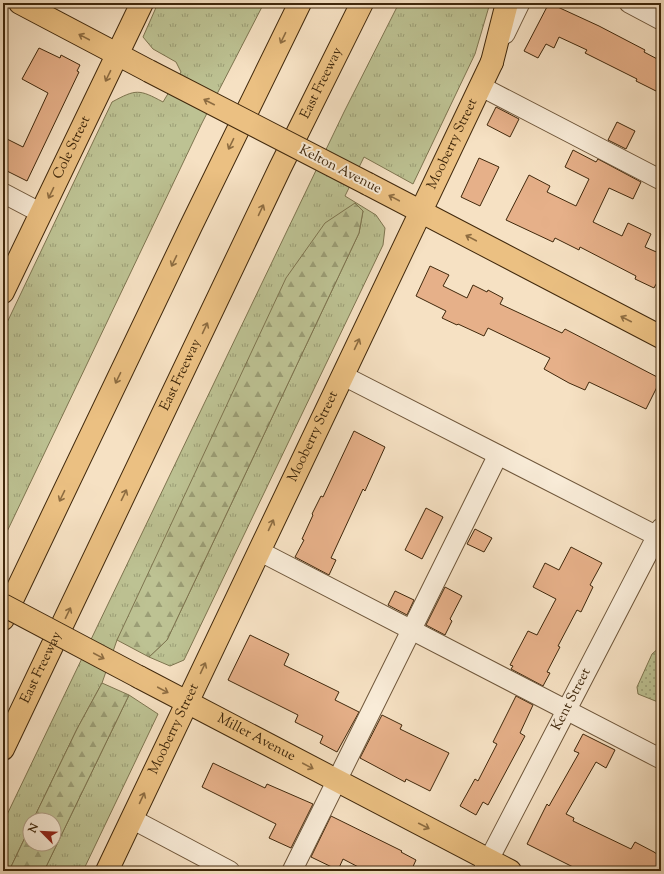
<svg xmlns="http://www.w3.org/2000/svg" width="664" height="874" viewBox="0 0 664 874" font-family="'Sorts Mill Goudy',serif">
<defs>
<pattern id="grass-tufts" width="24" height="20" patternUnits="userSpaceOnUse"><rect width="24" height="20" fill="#bdc293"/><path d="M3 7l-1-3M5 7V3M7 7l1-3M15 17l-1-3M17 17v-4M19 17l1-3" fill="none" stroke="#9b9e76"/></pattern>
<pattern id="forest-firs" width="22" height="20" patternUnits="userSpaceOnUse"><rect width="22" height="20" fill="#bdc293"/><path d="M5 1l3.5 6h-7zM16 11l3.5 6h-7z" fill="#9b9e76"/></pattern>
<pattern id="park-dots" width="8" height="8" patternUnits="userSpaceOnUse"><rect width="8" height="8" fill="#bdc293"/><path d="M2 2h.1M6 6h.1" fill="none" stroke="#9b9e76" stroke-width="1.8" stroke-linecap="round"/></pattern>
</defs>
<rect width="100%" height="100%" fill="#f6e1c3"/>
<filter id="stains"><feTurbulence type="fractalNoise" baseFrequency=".005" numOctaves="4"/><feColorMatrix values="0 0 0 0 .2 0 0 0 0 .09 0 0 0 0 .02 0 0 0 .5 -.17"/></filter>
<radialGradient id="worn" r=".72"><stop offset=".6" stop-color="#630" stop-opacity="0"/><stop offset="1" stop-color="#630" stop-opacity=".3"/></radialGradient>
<path fill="url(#grass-tufts)" stroke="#7e7550" d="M158 3H264L202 123 3 540V331L112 102C136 89 139 89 163 102L181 72 176 62 153 49 143 37Z
M399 3H490L475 54 413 184 364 157 345 196 376 215 385 228 383 245 184 660 170 666 149 657 167 640 359 233 363 211 117 640 102 683 77 729 33 820H30V827L9 871H3V823L344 112Z
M129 695 158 714 83 871H44Z"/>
<path fill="url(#forest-firs)" stroke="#7e7550" d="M355 203 363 211 359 233 167 640 149 657 117 640 286 278 325 223Z
M102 683 129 695 44 871H9L30 827V844H54V820H33L77 729Z"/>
<path fill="url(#park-dots)" stroke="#7e7550" d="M660 647H661V696L658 702 638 694 637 687 652 654Z"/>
<path fill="#e6b089" stroke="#40280c" d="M549 3 599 26 645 50 644 52 661 61V82L656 91 636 81 637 79 585 53 587 50 559 37 554 48 546 44 538 58 524 51Z
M39 48 60 58 61 55 80 65 77 71 79 72 27 181 3 169V137L23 147 48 93 22 79Z
M496 107 519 119 510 137 487 125Z
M617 122 635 131 626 149 608 140Z
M573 150 596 162 598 159 641 182 633 199 609 188 593 222 622 236 628 223 651 234 645 247 661 254V275L654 288 635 279 636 276 580 247 579 250 555 238 553 242 506 220 529 175 550 186 547 192 576 206 589 179 565 167Z
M479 158 499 167 480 206 461 197Z
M430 266 449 275 443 286 467 298 473 285 487 292 488 290 503 298 500 304 562 333 565 329 661 379 646 409 589 382 585 390 569 383 544 369 550 358 488 328 484 336 458 324 457 325 442 318 446 311 416 296Z
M354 431 385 447 365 491 363 489 331 558 336 560 329 575 295 557 304 540 302 539 313 515 312 514 321 496 323 497Z
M426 508 443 517 422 559 405 550Z
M475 529 492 538 484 552 467 544Z
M571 547 602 563 590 585 593 587 581 612 577 610 558 646 560 647 547 672 550 673 543 686 511 669 513 666 510 665 528 631 537 635 556 599 533 587 545 563 559 570Z
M445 587 462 596 450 619 452 621 445 635 426 625Z
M395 591 414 600 407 615 388 605Z
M250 635 289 654 284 665 339 692 335 700 359 712 337 752 320 743 323 736 295 722 298 715 228 680Z
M516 696 533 705 520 733 525 736 488 805 483 802 476 815 460 806 475 779 478 781 497 744 493 742Z
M382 715 402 725 400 729 449 753 430 791 406 779 405 782 360 758Z
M583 734 615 750 606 768 596 762 566 814 574 818 573 821 631 849 635 842 654 852 661 857V871H581L527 844 547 804 549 806 579 753 574 751Z
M213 763 265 788 267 784 313 804 291 848 269 838 276 824 202 787Z
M331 816 402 851 401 852 416 860 411 871H366L343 859 338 870 311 857Z"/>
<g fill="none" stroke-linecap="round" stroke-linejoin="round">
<g stroke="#6e563a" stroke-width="21">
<g id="minor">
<path d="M629 3 661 20"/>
<path d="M505 34 520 3"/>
<path d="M480 86 661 180"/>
<path d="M3 193 41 213"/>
<path d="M342 375 657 536"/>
<path d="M259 551 661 759"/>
<path d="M132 819 230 871"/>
<path d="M292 871 498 455"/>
<path id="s1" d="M483 871 661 528"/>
</g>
</g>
<g stroke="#40280c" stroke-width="24">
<g id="major">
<path d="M20 3 149 71"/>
<path d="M368 184 661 337"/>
<path id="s2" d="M3 292 142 3"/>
<path id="s3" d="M139 677 510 871"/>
<path id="s4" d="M107 871 492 62"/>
</g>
</g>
<g stroke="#40280c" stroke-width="24">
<g id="highway">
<path d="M492 62 507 3"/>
<path d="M3 619 191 226 300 3"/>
<path id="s5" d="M3 749 280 168 362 3"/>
</g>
</g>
<use href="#minor" stroke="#f9ecd8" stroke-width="19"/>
<use href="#major" stroke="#ebc082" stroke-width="22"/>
<use href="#highway" stroke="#ebc082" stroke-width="22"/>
<g stroke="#40280c" stroke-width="24" stroke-linecap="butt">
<path id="major-bridge" d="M149 71 368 184
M3 605 139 677"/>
</g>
<use href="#major-bridge" stroke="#ebc082" stroke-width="22"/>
</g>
<defs><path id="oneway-shaft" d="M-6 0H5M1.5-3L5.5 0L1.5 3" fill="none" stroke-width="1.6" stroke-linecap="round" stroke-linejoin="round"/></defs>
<g stroke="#8d6c41">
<use href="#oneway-shaft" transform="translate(84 37) rotate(-152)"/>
<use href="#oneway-shaft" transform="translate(283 38) rotate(116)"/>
<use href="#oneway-shaft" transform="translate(108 76) rotate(116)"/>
<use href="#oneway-shaft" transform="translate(209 102) rotate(-153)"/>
<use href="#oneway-shaft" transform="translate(231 144) rotate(116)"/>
<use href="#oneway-shaft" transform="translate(51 193) rotate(116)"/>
<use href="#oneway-shaft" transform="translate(394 198) rotate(-152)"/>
<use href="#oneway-shaft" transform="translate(261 210) rotate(-65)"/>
<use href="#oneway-shaft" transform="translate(471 238) rotate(-152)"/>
<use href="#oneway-shaft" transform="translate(174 261) rotate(116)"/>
<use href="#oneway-shaft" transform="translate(626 319) rotate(-153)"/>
<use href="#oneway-shaft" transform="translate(205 328) rotate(-65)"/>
<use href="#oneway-shaft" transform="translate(357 344) rotate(-65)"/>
<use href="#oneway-shaft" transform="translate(118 378) rotate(116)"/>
<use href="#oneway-shaft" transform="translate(124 495) rotate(-64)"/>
<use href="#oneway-shaft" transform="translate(62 496) rotate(116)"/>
<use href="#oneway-shaft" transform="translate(271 525) rotate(-65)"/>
<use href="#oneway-shaft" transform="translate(68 613) rotate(-64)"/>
<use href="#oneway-shaft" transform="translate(99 656) rotate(28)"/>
<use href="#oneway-shaft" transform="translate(203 668) rotate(-65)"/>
<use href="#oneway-shaft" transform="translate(163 690) rotate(28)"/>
<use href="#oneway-shaft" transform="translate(308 766) rotate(28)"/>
<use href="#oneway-shaft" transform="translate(142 798) rotate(-65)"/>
<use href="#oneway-shaft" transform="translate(424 826) rotate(27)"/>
</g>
<g text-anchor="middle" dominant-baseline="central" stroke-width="4" stroke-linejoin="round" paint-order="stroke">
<g font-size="14" fill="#40280c" stroke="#f9ecd8">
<text stroke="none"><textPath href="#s5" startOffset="738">East Freeway</textPath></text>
<text stroke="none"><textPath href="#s4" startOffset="805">Mooberry Street</textPath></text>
<text stroke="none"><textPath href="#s2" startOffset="160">Cole Street</textPath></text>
<text transform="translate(340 170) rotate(27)">Kelton Avenue</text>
<text stroke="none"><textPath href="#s5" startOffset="414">East Freeway</textPath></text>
<text stroke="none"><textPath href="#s4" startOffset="481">Mooberry Street</textPath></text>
<text stroke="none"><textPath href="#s5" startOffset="90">East Freeway</textPath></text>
<text stroke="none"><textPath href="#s1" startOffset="193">Kent Street</textPath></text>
<text stroke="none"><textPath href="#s4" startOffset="157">Mooberry Street</textPath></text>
<text stroke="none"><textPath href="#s3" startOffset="132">Miller Avenue</textPath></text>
</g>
</g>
<rect width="664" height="874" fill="none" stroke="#f6e1c3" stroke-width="16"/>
<rect x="4" y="4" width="656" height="866" fill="none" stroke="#40280c" stroke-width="2"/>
<rect x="8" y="8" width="648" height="858" fill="none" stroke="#40280c"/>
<g transform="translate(42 832) rotate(294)"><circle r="19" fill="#f9ecd8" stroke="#af9e86"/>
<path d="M0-3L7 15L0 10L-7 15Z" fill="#8f2418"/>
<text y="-6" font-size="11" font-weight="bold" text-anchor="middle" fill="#40280c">N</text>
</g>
<rect width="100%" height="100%" filter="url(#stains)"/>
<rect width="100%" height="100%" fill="url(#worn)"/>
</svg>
